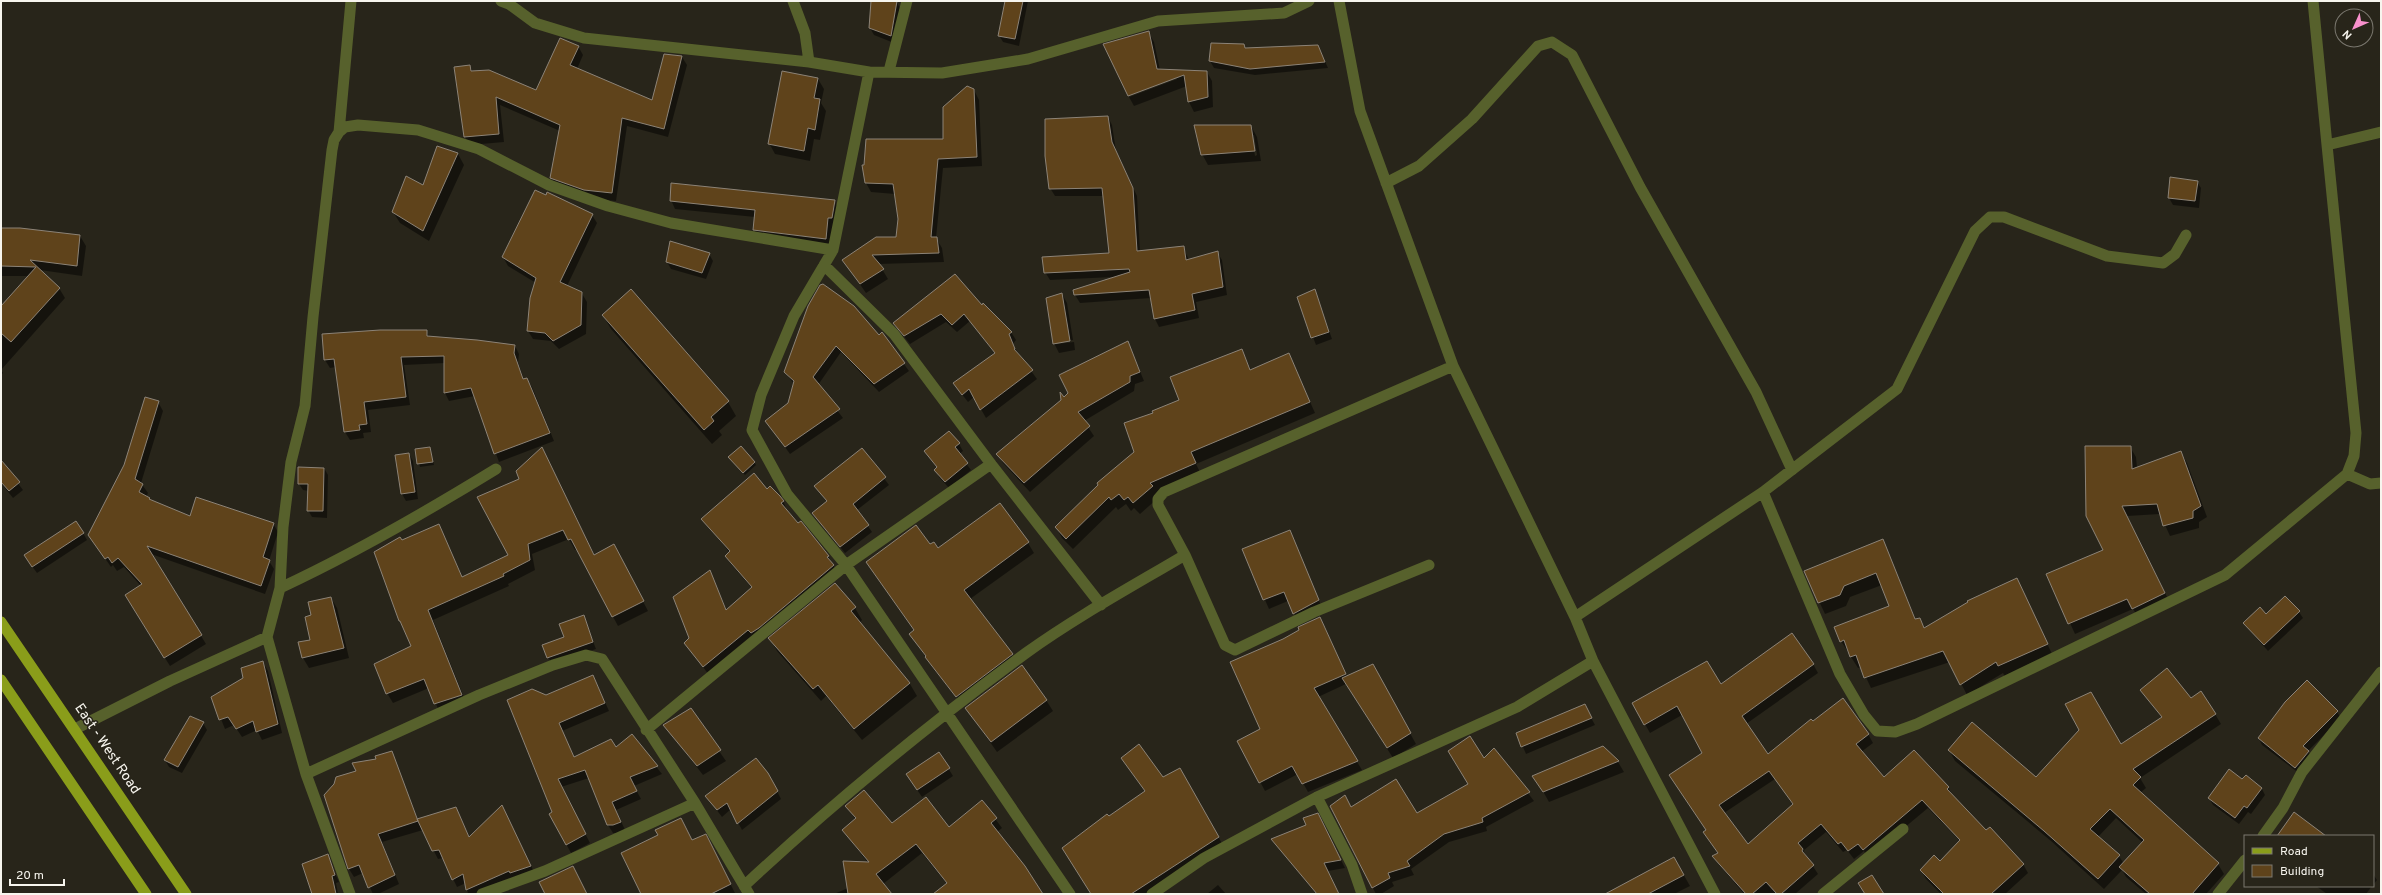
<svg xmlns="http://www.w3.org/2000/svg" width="2382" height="895" viewBox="0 0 2382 895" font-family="Overpass,sans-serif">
<rect width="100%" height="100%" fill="#28251a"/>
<path fill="#0007" fill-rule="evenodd" d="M872 1H896L900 8 894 43 874 35 870 28Z
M1006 1H1028L1019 46 1003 42 999 35Z
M1149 33 1154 42 1160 70 1207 72 1212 81 1213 107 1194 112 1189 102 1187 86 1134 106 1129 97 1177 79 1176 77 1128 95Z
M1243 45 1246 49 1318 46 1328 68 1255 75 1214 68 1210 61Z
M578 46 583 55 577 69 653 101 682 57 687 65 668 137 627 126 616 201 589 198 556 186 551 177 560 131 500 105 504 142 470 145 465 137 470 66 473 72 536 91Z
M818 79 824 89 821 103 826 111 820 140 814 139 810 161 775 154 769 143Z
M974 90 979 100 982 166 943 168 936 238 942 248 944 262 879 264 888 279 866 293 843 260 897 238 899 219 895 194 871 192 866 183 944 140Z
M1108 117 1112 125 1116 151 1137 196 1140 252 1183 247 1189 260 1217 252 1222 260 1227 295 1196 302 1199 318 1159 327 1155 319 1151 298 1080 303 1075 295 1113 277 1050 280 1045 272 1110 254 1104 196H1055L1050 188Z
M1251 126 1257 137 1261 161 1208 165 1202 154ZM1252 135H1254L1257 155 1255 156Z
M437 147 458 154 464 165 429 241 400 223 393 212 423 186Z
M2197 182 2201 188 2199 208 2173 205 2169 198Z
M671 200 834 201 839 210 830 247 758 238 754 229 755 217 675 209Z
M592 215 597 223 567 286 581 292 587 302 586 334 559 349 551 341 533 339 528 331 536 283 508 266 503 257Z
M1 229 80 236 86 246 82 276 40 270 59 288 65 298 1 370 3 373 1 375V308L29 276H1Z
M709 254 713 261 706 279 671 269 667 262Z
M955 275 982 307 1011 332 1016 340 1012 345 1037 379 986 418 974 397 968 402 954 384 995 354 970 321 957 332 946 322 910 344 894 324Z
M821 286 878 336 882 334 909 371 879 392 841 352 818 385 843 418 790 454 766 421 789 404 794 384 785 372Z
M631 291 728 402 736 416 719 431 722 435 712 444 611 329 603 315Z
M1315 291 1332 339 1316 345 1298 298Z
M1062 294 1067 303 1073 340 1056 342V344L1074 342 1075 350 1059 353 1054 343Z
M426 331 430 338 515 346 519 354 518 362 524 380 527 379 532 387 554 441 499 462 475 396 449 401 445 393V363L404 365 410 405 368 410 371 432 363 433 364 438 350 440 345 432 336 367 330 368 325 360Z
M1128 342 1144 381 1135 384 1134 391 1084 421 1094 436 1030 492 1003 463 998 454Z
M1242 350 1251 370 1289 354 1315 413 1196 464 1201 474 1158 498 1140 514 1134 508 1131 511 1126 504 1118 510 1116 507 1073 549 1062 538 1056 527 1135 452 1155 414 1181 400Z
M158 402 163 411 141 483 148 493 146 497 151 501 190 518 273 523 278 532 269 561 274 569 265 594 151 554 206 644 170 666 131 604 141 586 124 567 117 571 113 565 111 567 89 535Z
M959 444 963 451 959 454 971 470 949 488 939 477 936 470 938 468 926 451Z
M2130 447 2136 457 2137 468 2181 452 2187 463 2207 517 2199 522V528L2170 536 2160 514 2127 516 2170 603 2139 619 2133 609 2075 634 2048 575 2104 550Z
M430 448 434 465 420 467 416 450Z
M542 449 595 556 619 555 648 611 618 626 577 549 575 550 569 539 532 554 535 570 508 584 509 586 433 620 467 705 440 713 429 688 393 703 387 693 412 647 400 621 401 541 439 525 463 578 510 555 520 480Z
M862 449 889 485 857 510 872 532 845 553 813 513 827 502 815 486Z
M409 454 413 461 418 499 406 501 402 494 396 456Z
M731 460 754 462 756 465 745 475Z
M1 461 23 490 13 498 1 483Z
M324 468 328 475 327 518 312 517 308 510 309 491 303 490 299 484Z
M767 490 783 501 787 510 828 556 838 574 709 675 685 643 690 639 710 571 727 611 752 588 731 564 726 556 730 553 703 519Z
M1289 531 1323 610 1299 623 1288 601 1269 609 1243 550Z
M83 533 87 540 37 573 29 562Z
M1883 541 1916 620 1919 619 1925 628 2016 579 2053 656 2005 677 2003 673 1967 695 1950 662 1871 688 1861 667 1858 668 1841 641 1891 606 1882 585 1850 597 1846 606 1825 614 1805 571Z
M1028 543 1034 553 970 599 1018 664 963 706 932 667 911 634 914 631 867 563 930 545 938 550Z
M331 598 337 608 349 658 309 668 303 658 311 640 312 616Z
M855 608 862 620 859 623 910 684 917 696 862 740 826 696 821 701 777 651 770 638Z
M2299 612 2303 618 2268 651 2244 624 2266 615Z
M583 616 596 649 552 664 548 657Z
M1325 627 1347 677 1372 665 1416 744 1393 758 1346 684 1318 697 1362 770 1308 792 1298 774 1265 791 1239 742 1262 730Z
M263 662 268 671 282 733 262 740 257 730 242 737 234 725 225 729 212 697 244 678Z
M1813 664 1818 673 1746 724 1768 755 1868 734 1873 743 1861 752 1884 779 1948 788 1953 796 1986 832 2023 864 2028 873 2005 894H1939L1940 893 1926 879 1921 870 1940 863 1960 841 1928 808 1868 858 1864 851 1854 859 1847 850 1843 852 1826 832 1803 851 1818 874 1795 894H1744L1719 864 1714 856 1718 853 1704 832 1707 830 1703 753 1682 715 1650 733 1633 703ZM1775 779 1793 805 1747 846 1724 813Z
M597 684 609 711 562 731 574 758 616 749 631 735 662 774 634 786 641 799 616 810 625 830 618 833H613L608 825 589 778 561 787 590 843 571 853 550 814 553 812 546 696Z
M2142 691 2191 699 2215 714 2221 724 2140 778 2146 788 2140 793 2218 864 2224 874 2206 894H2146L2126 877 2122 870 2104 889 2051 841 1955 761 1949 750 2036 779 2121 745 2162 718ZM2116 818 2142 842 2124 864 2119 856 2098 837Z
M1046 700 1053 711 997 752 966 708Z
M690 710 726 761 703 775 664 725Z
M1588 712 1595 725 1526 754 1517 733Z
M2337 712 2341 718 2308 751 2312 758 2300 774 2262 745 2259 739Z
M203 723 207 730 182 773 169 767 165 760Z
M1603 747 1618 762 1624 772 1549 802 1540 786Z
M1494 749 1534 801 1486 827 1487 831 1449 842 1411 869 1414 875 1392 882 1394 886 1381 894H1376L1331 807 1417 814 1469 785 1484 759Z
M391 752 418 820 456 808 470 838 506 814 535 874 487 894H468L466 883 457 887 443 858 438 859 423 830 382 842 399 884 378 894H373L363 873 354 877 349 869 325 795 357 772Z
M939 753 953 776 922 797 911 781Z
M1122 758 1163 779 1180 769 1224 847 1151 894H1092L1108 818 1145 792Z
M772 781 781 799 742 830 731 809 722 817 706 796Z
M2242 781 2262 789 2265 795 2251 814 2248 812 2239 824 2213 805 2209 798Z
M982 801 1002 828 997 832 1042 894H935L947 884 922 853 883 884 891 894H834L848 888 868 863 843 830 856 820 847 806 891 824 948 828Z
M681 819 692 841 710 844 735 893 642 894 659 836Z
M1322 822 1345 868 1328 871 1339 894H1316L1273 840Z
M327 856 339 882 336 883 338 894H313Z
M1674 858 1690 886 1674 894H1607Z
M2373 874 2377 880 2373 885Z
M1218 885 1226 894H1207Z
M2316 886H2372L2366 894H2327Z"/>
<path fill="#5f431b" stroke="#8c8377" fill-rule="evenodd" d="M871 1H897L891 36 869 28Z
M1005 1H1023L1015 39 998 36Z
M1149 31 1157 69 1207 71 1208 97 1188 102 1184 75 1128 96 1103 44Z
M560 38 579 46 570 65 652 100 664 54 682 56 664 129 622 118 612 193 584 190 550 178 560 125 496 97 499 134 464 137 454 67 470 65 471 71 489 70 536 90Z
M1211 43 1244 44 1245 48 1318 45 1325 62 1250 69 1209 61Z
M782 71 818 78 814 98 820 99 815 130 808 128 804 151 768 144Z
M967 86 974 89 977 157 938 159 931 237H937L939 253 872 255 884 269 860 284 842 260 876 237H896L898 219 893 184 865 183 862 165H864L866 139H943V107Z
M1108 116 1112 142 1133 188 1137 251 1184 246 1186 260 1218 251 1223 287 1192 294 1195 310 1154 319 1149 290 1074 295 1073 290 1130 272 1129 269 1044 273 1042 257 1109 253 1102 188 1049 189 1045 156V119Z
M1194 125H1251L1255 151 1201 155Z
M437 146 458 153 423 231 392 212 406 176 423 185Z
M2170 177 2198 181 2195 201 2168 198Z
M671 183 835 200 832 218H828L826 239 753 230 755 210 670 201Z
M535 190 546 195 547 192 549 193 593 214 560 282 582 292 581 325 553 341 545 333 527 331 530 298 536 278 502 257Z
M1 228H20L80 235 77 266 30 260 60 288 11 342 1 333V306L36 267 1 266Z
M670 241 710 253 702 273 666 262Z
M955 274 982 305 983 303 1012 332 1009 334 1015 349H1014L1033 370 980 410 969 389 962 395 953 383 995 353 964 314 952 325 941 314 904 336 893 323Z
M823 284 854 306 879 335 882 332 905 363 874 384 836 346 813 377 840 409 785 447 765 421 788 403 794 381 784 372 808 306 820 285Z
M631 289 729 401 711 417 714 421 704 430 602 315Z
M1315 289 1329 332 1311 338 1297 297Z
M1062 293 1070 341 1053 344 1046 298Z
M380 330H427V336L477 340 515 345 514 353 523 379 527 378 550 433 494 454 471 388 444 393V356L401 357 406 397 364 402 367 424 359 425 360 430 344 432 334 359 324 360 322 334Z
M1128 341 1140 372 1130 376V382L1078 412 1090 426 1024 483 996 454 1061 400 1060 392 1064 397 1068 393 1059 375Z
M1242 349 1250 370 1289 353 1310 402 1191 452 1196 463 1150 483 1153 486 1133 503 1128 497 1124 500 1119 494 1111 500 1109 497 1066 539 1055 527 1098 485 1097 483 1134 452 1124 423 1153 413 1152 411 1179 400 1170 377Z
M145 397 159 401 135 479 143 484 139 492 150 498 149 499 190 516 196 497 274 523 263 557 270 560 261 586 147 546 202 635 164 658 125 595 142 584 118 558 112 563 108 557 105 559 88 535 124 465Z
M949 431 960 443 955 447 968 463 945 482 934 470 937 467 924 451Z
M741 446 755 462 743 473 728 457Z
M2085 446H2131L2132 469 2181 451 2201 506 2193 511V518L2163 526 2157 504 2122 506 2165 593 2132 609 2127 599 2068 624 2046 574 2103 550 2086 516Z
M430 447 433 462 417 464 415 449Z
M542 447 594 555 614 544 644 601 612 617 571 539 568 540 563 530 528 544 530 560 503 574 504 576 428 610 462 695 434 704 424 679 386 694 374 664 411 646 400 621H399L374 552 400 537 402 540 439 524 462 577 508 555 477 497 519 479 516 471Z
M862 448 886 477 853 504 869 525 840 547 812 513 827 501 814 486Z
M409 453 415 492 401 494 395 455Z
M1 460 20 482 9 491 1 482Z
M298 467 324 468 323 511H307L308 484H298Z
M754 473 767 489 770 486 780 496 784 501 781 503 798 523 801 521 829 556 827 557 834 565 759 628 751 633 748 630 703 667 684 643 689 638 673 597 710 570 726 610 752 587 725 556 730 551 701 519Z
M1000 503 1029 542 964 590 1013 654 956 697 925 657 926 656 909 634 914 630 866 562 916 525 930 544 934 542 938 548Z
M76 521 84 533 32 567 24 555Z
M1290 530 1319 600 1293 614 1284 592 1263 600 1242 549Z
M1883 539 1915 619 1920 618 1924 628 1968 602 1967 601 2017 578 2048 644 1998 666 1996 662 1960 685 1943 651 1864 678 1856 655 1850 657 1844 640 1840 642 1834 627 1889 606 1876 573 1844 586 1840 595 1818 603 1804 571Z
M835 583 856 607 851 611 910 683 854 729 818 685 813 689 768 638Z
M2285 596 2300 611 2264 645 2243 623 2260 607 2266 614Z
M331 597 344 648 302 658 298 642 310 640 305 617 311 615 308 602Z
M584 615 593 642 547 658 542 645 564 637 559 624Z
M1320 617 1346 674 1314 688 1358 761 1302 784 1292 766 1259 783 1237 741 1260 729 1230 662 1283 639 1299 630 1298 627Z
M1792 633 1814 664 1742 716 1768 754 1811 719 1813 721 1843 698 1869 734 1856 744 1884 777 1914 750 1949 787 1947 789 1986 830 1990 827 2024 864 1991 894H1944L1920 870 1934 855 1940 861 1960 840 1922 800 1863 850 1858 844 1848 851 1841 842 1838 844 1821 824 1798 843 1803 849 1802 851 1814 865 1781 894H1777L1766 882 1752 894H1746L1712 856 1718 853 1703 832 1706 830 1669 775 1702 753 1677 706 1644 725 1632 703 1707 661 1721 684ZM1769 771 1793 804 1748 844 1719 805Z
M263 661 278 724 256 732 253 721 236 729 228 717 219 720 211 697 243 678 241 668Z
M1373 664 1411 733 1387 748 1342 678Z
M1022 665 1047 700 991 742 965 708Z
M2167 668 2191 698 2201 691 2216 714 2133 769 2141 777 2133 785 2219 863 2192 894H2150L2119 867 2144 840 2110 809 2090 829 2120 855 2098 879 2044 831 1948 750 1972 722 2036 777 2079 730 2065 704 2091 692 2121 744 2162 717 2140 690Z
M593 675 605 703 559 723 574 757 611 739 616 747 632 734 658 766 630 777 637 791 612 802 621 822 613 825H607L585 770 558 779 586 834 566 845 549 814 552 812 507 700 532 689 546 695Z
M2307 680 2338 711 2303 746 2309 751 2295 768 2258 738 2285 702Z
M1585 704 1592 718 1521 747 1516 733Z
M691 708 721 750 697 766 663 725Z
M190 716 204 722 178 767 164 760Z
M1470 736 1484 758 1494 748 1530 792 1482 818 1483 822 1444 834 1407 861 1410 866 1388 873 1390 878 1372 888 1330 806 1345 795 1351 807 1396 779 1417 813 1468 784 1448 751Z
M1139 744 1163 777 1180 768 1219 837 1131 894H1091L1062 848 1107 814 1109 816 1145 791 1121 758Z
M1603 746 1619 761 1543 792 1532 776Z
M392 751 418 821 378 834 395 875 368 888 359 865 348 869 324 795 334 784 336 777 356 771 352 763 376 759 375 756Z
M939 752 950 768 917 790 906 774Z
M756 758 768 773 778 791 737 824 727 803 717 810 705 796Z
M2229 769 2242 779 2246 775 2262 788 2247 808 2244 806 2235 818 2208 798Z
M864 790 892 823 926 797 949 827 982 800 997 818 991 823 1025 866 1043 894H933L947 883 916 844 876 874 892 894H848L843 861 869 862 842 830 856 818 845 806Z
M502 805 531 866 510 873 509 871 466 890 463 874 452 880 439 850 432 851 417 819 456 807 469 837Z
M2294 812 2326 836H2277Z
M1318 813 1341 860 1324 863 1339 894H1317L1271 839 1306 825 1303 818Z
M681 818 692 840 706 834 731 884 711 894H641L621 853 658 835 655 830Z
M328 854 335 875 332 876 336 894H312L302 864Z
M1674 857 1684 875 1648 894H1605Z
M573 866 587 894H545L539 882Z
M1872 875 1884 894H1865L1858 883Z"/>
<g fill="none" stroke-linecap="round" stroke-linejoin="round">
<path stroke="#57612c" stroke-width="11" d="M501 1 509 4 535 23 584 38 809 62
M793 1 805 33 809 62 869 72 942 73 1028 59 1158 21 1284 13 1309 1
M1339 1 1360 111 1453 366 1575 617 1593 661 1715 894
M2313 1 2327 145 2381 132
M889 71 907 1
M869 72 833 250 794 316 761 395 752 430 787 494 846 565 1070 894
M339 132 351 1
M1386 183 1419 166 1472 119 1538 46 1552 42 1572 55 1640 187 1756 392 1792 470
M824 265 894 334 991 464 1101 605
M2347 474 2370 484 2381 483
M1763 492 1840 674 1864 715 1877 731 1895 732 1917 724 2225 575 2347 474 2354 456 2356 433 2327 145
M1429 565 1314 612 1235 650 1225 645 1185 555 1158 505V499L1164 492 1453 366
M280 588C355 553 426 512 496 469
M1575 617 1763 492 1897 389 1975 231 1990 217H2004L2107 256 2163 263 2175 254 2186 235
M75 729 170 681 267 637
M646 730 846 565 991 464
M306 774 479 695 553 665 586 655 602 659 695 803 749 894
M1317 797 1352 865 1362 894
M2263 836 2283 808 2302 772 2381 672
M744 886C833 803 928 725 1026 653 1076 617 1131 587 1185 555
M350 894 306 774 267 637 280 588 283 527 291 462 305 406 313 317 332 150 334 140 339 132 345 127 358 125 418 130 479 149 549 185 608 206 671 223 833 250
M482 894 545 871 695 803
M1152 894 1204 858 1317 797 1517 707 1593 661
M1823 894 1903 829
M2218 894 2245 860"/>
<path stroke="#8a9d1a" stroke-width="11" d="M1 622 186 894
M1 680 146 894"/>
</g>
<g text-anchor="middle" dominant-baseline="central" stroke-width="3" stroke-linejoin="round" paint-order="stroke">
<g font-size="14" fill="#f7f5ee" stroke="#28251a">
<text transform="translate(107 749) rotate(56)">East - West Road</text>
</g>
</g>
<rect width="2382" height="895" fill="none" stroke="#f7f5ee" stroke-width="4"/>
<rect x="2244" y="835" width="130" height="52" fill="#28251a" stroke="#7b786f"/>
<rect x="2252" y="848" width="20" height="6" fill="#8a9d1a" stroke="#7b786f"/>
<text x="2280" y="855" font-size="12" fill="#f7f5ee">Road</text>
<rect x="2252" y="865" width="20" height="12" fill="#5f431b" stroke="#7b786f"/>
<text x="2280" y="875" font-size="12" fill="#f7f5ee">Building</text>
<g transform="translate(2354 28) rotate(225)"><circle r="19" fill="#28251a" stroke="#7b786f"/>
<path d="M0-3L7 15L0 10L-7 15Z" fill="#f890cc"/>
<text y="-6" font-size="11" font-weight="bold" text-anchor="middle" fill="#f7f5ee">N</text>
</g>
<path d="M10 879v6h54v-6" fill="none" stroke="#f7f5ee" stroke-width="2"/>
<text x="16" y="879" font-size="12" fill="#f7f5ee" stroke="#28251a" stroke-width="3" paint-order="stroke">20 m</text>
</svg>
